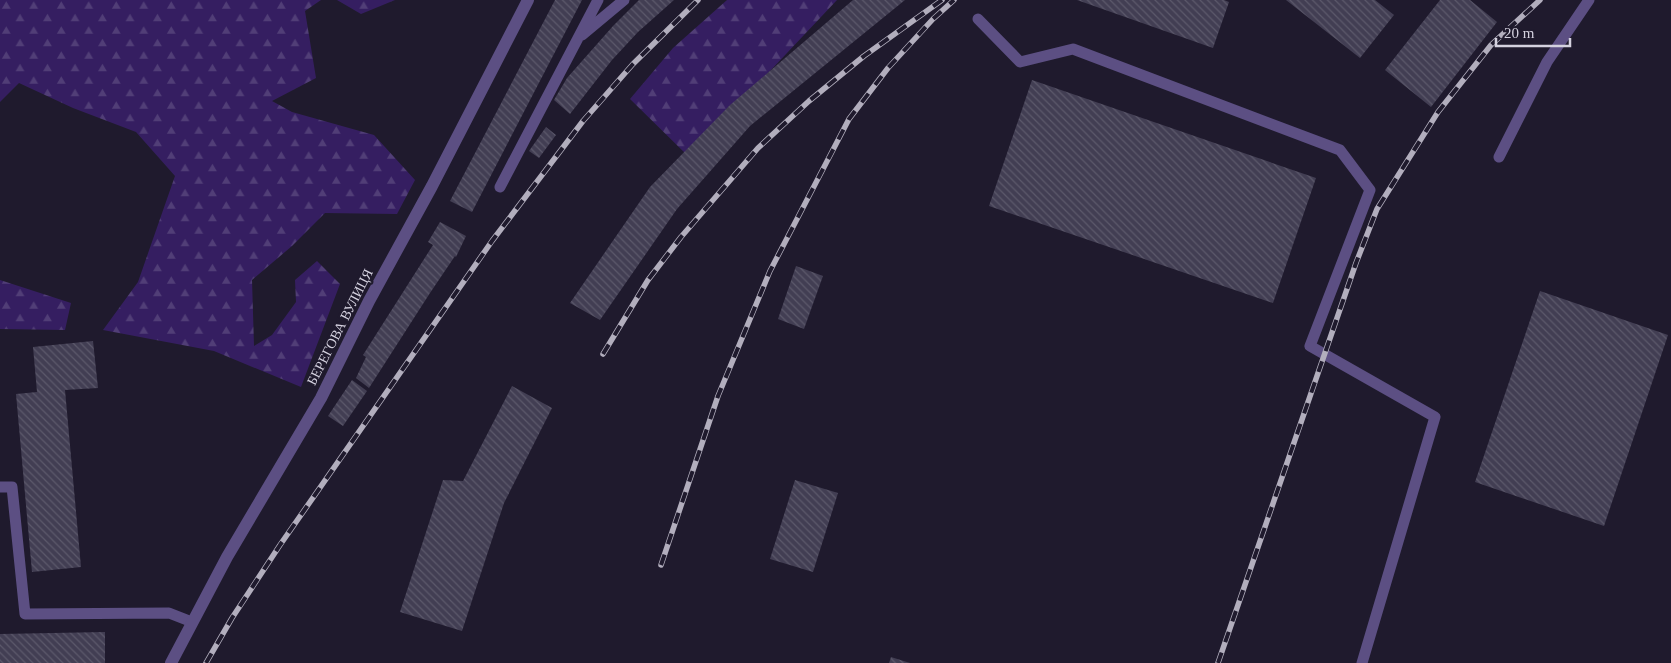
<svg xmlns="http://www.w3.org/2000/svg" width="1671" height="663" viewBox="0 0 1671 663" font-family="Georgia,serif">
<defs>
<pattern id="forest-firs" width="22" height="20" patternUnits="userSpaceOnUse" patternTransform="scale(1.25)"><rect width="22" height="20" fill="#351e61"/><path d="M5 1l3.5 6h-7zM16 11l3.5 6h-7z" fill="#513e77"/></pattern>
<pattern id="building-back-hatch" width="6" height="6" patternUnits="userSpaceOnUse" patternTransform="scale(1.25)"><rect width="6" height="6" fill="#423e53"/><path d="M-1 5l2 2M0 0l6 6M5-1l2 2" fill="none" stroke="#5c596b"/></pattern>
</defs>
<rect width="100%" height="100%" fill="#1f1a2d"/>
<path fill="url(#forest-firs)" d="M0 0H321L305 11 316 78 272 101 292 112 374 135 415 180 397 214 325 213 292 246 252 280 254 346 272 335 296 302 295 280 317 261 340 284 301 387 214 351 103 330 138 282 175 176 136 132 73 108 19 83 0 102Z
M337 0H395L361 14Z
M727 0H837L689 157 630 99 673 48Z
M0 280 71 303 65 330 0 329Z"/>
<path fill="url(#building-back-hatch)" d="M555 0H582L472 212 450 201Z
M639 0H674L638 32 612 60 570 114 554 100 567 78 613 26Z
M853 0H905L750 126 677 209 600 320 570 303 650 187 730 105Z
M1077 0H1224L1229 2 1213 48Z
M1286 0H1375L1394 15 1360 58Z
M1440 0H1470L1497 22 1431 107 1385 70Z
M1032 80 1316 178 1273 303 989 206Z
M546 127 556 135 539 158 529 151Z
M440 222 466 236 456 257 455 256 430 293 369 388 356 378 366 357 363 355 433 245 428 242Z
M796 266 823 276 804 329 778 319Z
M1540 291 1668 335 1604 526 1475 482Z
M93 341 98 388 65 390 81 567 32 572 16 394 37 392 33 347Z
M352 380 367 391 343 426 328 416Z
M512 386 552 408 504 503 462 631 400 612 443 480 463 481Z
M795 480 838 493 813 572 770 559Z
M105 632V663H0V634Z
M891 657 910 663H889Z"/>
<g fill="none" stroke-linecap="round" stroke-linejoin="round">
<path stroke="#5c4f83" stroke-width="11" d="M978 19 1020 62 1073 49 1340 150 1370 190 1310 346 1435 417 1362 663
M582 35 624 0
M1499 157 1547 62 1589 0
M500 187 598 0
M0 487H12L25 614 169 613 192 622"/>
<path stroke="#5c4f83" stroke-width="12" d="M171 663 227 557 321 398 369 301 432 186 528 0"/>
<g stroke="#b2aebd" stroke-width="5.5">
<path id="rail" d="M603 354 648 280 681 237 758 148 809 101 864 56 942 0
M661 565 718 396 770 271 849 119 888 68 933 19 954 0
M206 663 232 618 280 545 492 241 583 121 633 64 698 0
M1218 663 1356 263 1377 209 1438 112 1491 45 1540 0"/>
</g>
<use href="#rail" stroke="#1f1a2d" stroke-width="4" stroke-dasharray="11" stroke-linecap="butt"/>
</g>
<g text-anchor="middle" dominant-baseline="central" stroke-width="4.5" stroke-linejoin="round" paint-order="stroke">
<g font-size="14" fill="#d4d1df" stroke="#1f1a2d">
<text transform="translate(340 327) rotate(-63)">БЕРЕГОВА ВУЛИЦЯ</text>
</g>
</g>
<path d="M1496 38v8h74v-8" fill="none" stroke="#d4d1df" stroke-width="2.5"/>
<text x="1504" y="38" font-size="15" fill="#d4d1df" stroke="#1f1a2d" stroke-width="4" paint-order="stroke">20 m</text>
</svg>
